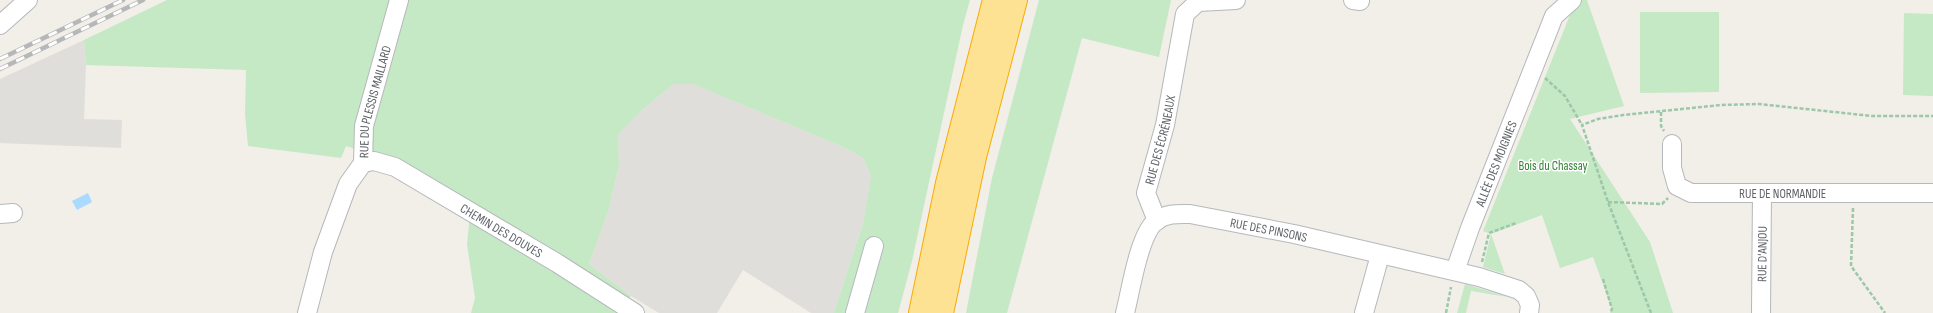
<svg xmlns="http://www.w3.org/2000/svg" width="1933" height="313" font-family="'Sofia Sans Condensed',sans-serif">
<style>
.industrial{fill:#e0deda}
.green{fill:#c5e8c5}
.water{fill:#aadaff}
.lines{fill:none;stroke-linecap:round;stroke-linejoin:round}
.minor-casing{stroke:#b5b8bc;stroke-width:20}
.highway-casing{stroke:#f9ab00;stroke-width:24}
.path{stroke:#9cc7a9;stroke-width:2.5;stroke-dasharray:4 2;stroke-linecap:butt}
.minor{stroke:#fff;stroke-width:18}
.highway{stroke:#fde293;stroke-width:22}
.rail-casing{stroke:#b6b7b8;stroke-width:4.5}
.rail{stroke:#fff;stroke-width:3;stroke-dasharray:9;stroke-linecap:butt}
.labels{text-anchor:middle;stroke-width:3;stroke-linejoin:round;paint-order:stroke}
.street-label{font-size:13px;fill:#5f6368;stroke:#fff}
.park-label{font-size:13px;fill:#348238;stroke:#fff}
</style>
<rect width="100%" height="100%" fill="#f1efe8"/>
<path class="industrial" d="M84 40 86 65 84 119 122 120 121 148 0 143V79Z
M674 84H693L843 147 863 158 871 176 863 223 834 313H811L743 270 717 313H659L631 296 589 264 608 212 619 165 618 135 643 109Z"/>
<path class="green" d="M167 0H970L963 25 912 261 898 313H834L863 223 871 176 863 158 843 147 693 84H674L643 109 618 135 619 165 608 212 589 264 631 296 617 313H471L475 298 467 244 471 205 392 160 346 146 341 158 248 146 245 114 246 70 86 65 84 40Z
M1039 0H1171L1159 57 1082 38 1007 313H966L992 178Z
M1576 0H1587L1624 106 1570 119 1650 242 1673 313H1610L1612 309 1593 257 1560 268 1542 215 1491 234 1505 274 1483 267 1491 234 1483 231Z
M1640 12H1719V92L1640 93Z
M1904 13 1933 14V96L1903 95Z
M1465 284 1508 297 1471 291 1466 313H1457Z"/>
<path class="water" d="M88 193 92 202 77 210 72 201Z"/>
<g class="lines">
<g class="minor-casing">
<g id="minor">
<path d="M1353 0 1360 1"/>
<path d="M0 25 28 0"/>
<path id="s1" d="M1672 144V168L1677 186 1691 193H1933"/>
<path id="s2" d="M363 163 374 161 395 167 557 263 635 313"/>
<path d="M0 214 13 213"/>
<path id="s3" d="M1157 221 1146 193 1165 125 1185 14 1198 2 1236 0"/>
<path id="s4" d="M1455 271 1470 228 1554 16 1572 0"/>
<path id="s5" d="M307 313 323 252 348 184 363 163 364 126 399 0"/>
<path d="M855 313 874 246"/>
<path id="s6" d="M1125 313C1131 290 1139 233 1157 220 1168 213 1178 214 1190 214L1294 234 1479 277 1519 290 1526 296 1530 305 1529 313"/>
<path d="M1364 313 1380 255"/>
<path id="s7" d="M1761 313 1762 194"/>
</g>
</g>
<g class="highway-casing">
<path id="highway" d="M920 313 947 183 994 0
M942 313 975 157 1016 0"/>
</g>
<path class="path" d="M1545 78 1565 96 1582 125
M1661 112V126L1664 131
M1608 202 1662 204 1668 198
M1853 208 1851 266 1885 313
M1482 262 1489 233 1516 223
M1603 279 1612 309 1610 313
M1446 313 1451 287
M1651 313 1608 202 1582 125 1598 119 1623 115 1721 105 1759 104 1872 116H1933"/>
<use href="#minor" class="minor"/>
<use href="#highway" class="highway"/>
<g class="rail-casing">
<path id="rail" d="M0 59 123 0
M0 69 143 0"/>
</g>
<use href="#rail" class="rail"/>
</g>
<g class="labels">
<g class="street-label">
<text dy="5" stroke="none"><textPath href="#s5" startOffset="224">RUE DU PLESSIS MAILLARD</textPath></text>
<text dy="5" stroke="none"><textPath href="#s3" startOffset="85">RUE DES ÉCRÉNEAUX</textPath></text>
<text dy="5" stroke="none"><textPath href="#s4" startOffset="115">ALLÉE DES MOIGNIES</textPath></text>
<text dy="5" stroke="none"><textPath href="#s1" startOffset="150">RUE DE NORMANDIE</textPath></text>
<text dy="5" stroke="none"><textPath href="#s2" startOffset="157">CHEMIN DES DOUVES</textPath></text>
<text dy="5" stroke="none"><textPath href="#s6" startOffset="214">RUE DES PINSONS</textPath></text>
<text dy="5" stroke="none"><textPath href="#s7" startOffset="59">RUE D'ANJOU</textPath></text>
</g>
<g class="park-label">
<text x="1553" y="170">Bois du Chassay</text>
</g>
</g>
</svg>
